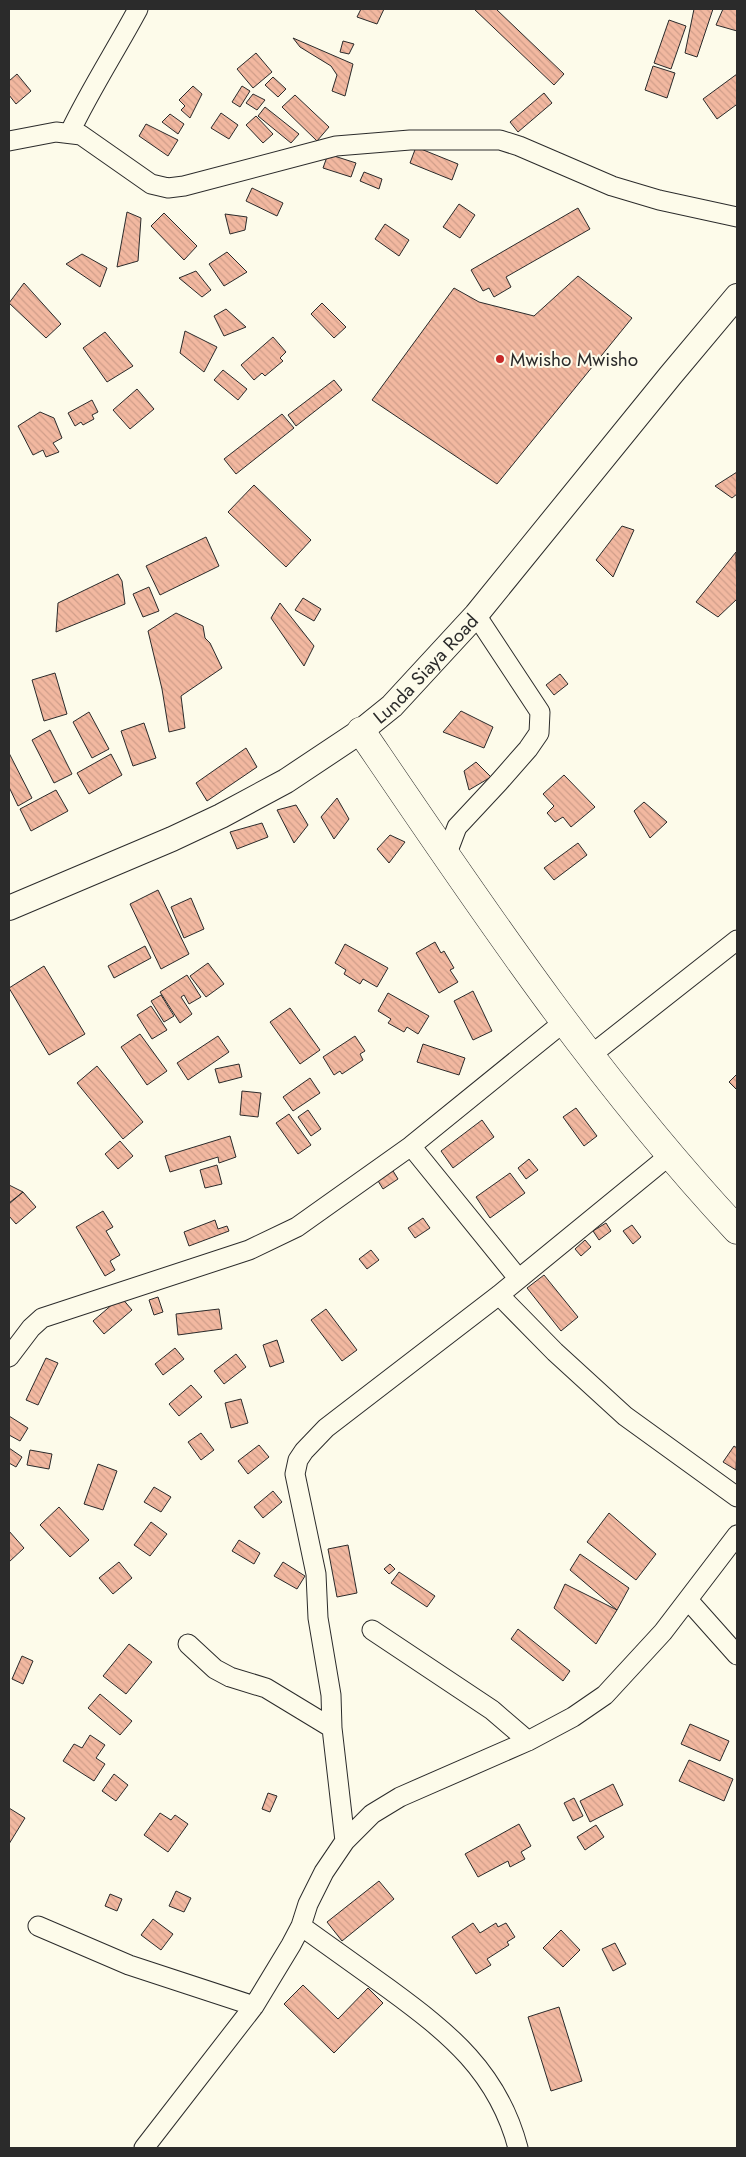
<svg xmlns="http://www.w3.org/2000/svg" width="746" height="2157" font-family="Jost,sans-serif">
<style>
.building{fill:url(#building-back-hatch);stroke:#2b2b2b}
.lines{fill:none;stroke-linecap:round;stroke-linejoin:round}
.minor-casing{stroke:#2b2b2b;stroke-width:21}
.major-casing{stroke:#2b2b2b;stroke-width:26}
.highway-casing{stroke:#2b2b2b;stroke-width:29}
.minor{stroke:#fdfbea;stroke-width:19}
.major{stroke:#fdfbea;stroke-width:24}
.highway{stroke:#fdfbea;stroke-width:28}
.poi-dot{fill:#c62828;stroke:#fdfbea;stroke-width:2}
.labels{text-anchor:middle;stroke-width:4;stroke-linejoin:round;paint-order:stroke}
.poi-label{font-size:19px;fill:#2b2b2b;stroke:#fdfbea;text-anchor:start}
.street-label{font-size:19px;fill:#2b2b2b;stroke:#fdfbea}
</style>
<defs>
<pattern id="building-back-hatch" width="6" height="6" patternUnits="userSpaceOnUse" patternTransform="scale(1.25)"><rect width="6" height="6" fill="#f2b8a0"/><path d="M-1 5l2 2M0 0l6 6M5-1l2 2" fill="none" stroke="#d09e8a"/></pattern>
</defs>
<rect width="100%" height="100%" fill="#fdfbea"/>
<path class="building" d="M361 9H384L377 24 357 17Z
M474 9H496L564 74 554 85Z
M694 9H713L697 57 685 53Z
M723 9H737V31L716 25Z
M669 20 686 26 671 69 654 63Z
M293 38 353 64 345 96 332 91 337 75 331 66 300 47Z
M343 41 354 44 349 54 340 52Z
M256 53 272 72 253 88 237 69Z
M653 66 675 73 667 98 645 90Z
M17 74 31 91 16 104 9 95V81Z
M737 74V107L736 105 717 119 703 99Z
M273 77 286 89 278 97 265 85Z
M193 86 202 94 190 118 181 110 185 106 179 100Z
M242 86 250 91 240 107 232 102Z
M544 93 552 103 518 132 510 122Z
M253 94 265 100 257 110 246 103Z
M295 95 329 127 317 141 282 107Z
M265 107 299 134 291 143 258 116Z
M221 113 238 125 229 139 211 128Z
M170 114 184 124 178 134 162 122Z
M256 116 273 134 263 143 246 125Z
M146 124 178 140 168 156 139 136Z
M416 147 458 164 452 180 410 163Z
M328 154 356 163 351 177 323 168Z
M364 172 382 179 379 189 360 181Z
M252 188 283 203 277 216 246 201Z
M459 204 475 215 460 238 443 227Z
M578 208 590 229 506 277 511 287 494 297 489 288 483 291 471 270Z
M127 212 141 218 138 261 117 267Z
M164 213 197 246 184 260 151 226Z
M225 214 247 217 245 230 230 234Z
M385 224 409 240 399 256 375 239Z
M227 252 247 272 224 286 209 264Z
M82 254 107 268 100 287 66 264Z
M196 271 211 290 202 297 179 278Z
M578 276 632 318 497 484 372 400 454 288 479 302 534 316Z
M24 283 61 324 46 338 9 303Z
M322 303 346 327 334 338 311 314Z
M226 309 246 327 224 336 214 316Z
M185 331 217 347 204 372 180 353Z
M105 332 133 366 107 382 83 348Z
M273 337 286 352 280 358 283 361 265 376 262 373 254 380 241 365Z
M223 370 247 389 238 400 214 380Z
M334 380 342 390 296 426 288 415Z
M137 389 154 409 130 429 113 410Z
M92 400 98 412 92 415 94 419 83 425 81 422 75 426 68 413Z
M40 412 54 418 62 438 53 443 59 452 46 457 43 450 33 455 18 426Z
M282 414 294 428 236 474 224 459Z
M737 472V494L732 498 715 486Z
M254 485 311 540 286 567 228 512Z
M622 526 634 530 613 577 596 560Z
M206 537 219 566 160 595 146 566Z
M736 552 737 599 718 617 696 602Z
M118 574 122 581 125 604 56 632 58 603Z
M149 587 159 611 143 617 133 594Z
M303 598 321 609 314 621 295 610Z
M280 603 314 646 304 666 271 618Z
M176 613 203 626 205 638 210 643 222 668 181 696 185 728 169 732 162 689 148 631Z
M55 673 67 714 44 721 32 680Z
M560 674 568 684 554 695 546 685Z
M461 711 493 727 484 748 443 732Z
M89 712 109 749 92 758 73 722Z
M144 723 156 758 133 766 121 731Z
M50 730 72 774 54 783 32 740Z
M246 748 257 767 207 801 196 783Z
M9 753 32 798 18 806 9 787Z
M111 754 122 775 89 794 77 773Z
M476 762 491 777 469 790 464 771Z
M564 775 595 807 571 827 563 817 555 822 547 813 554 806 543 794Z
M56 790 68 811 31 831 20 809Z
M337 798 349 819 334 839 321 817Z
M644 802 667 822 650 838 634 811Z
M296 805 308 825 294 843 277 810Z
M262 823 268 837 237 849 230 832Z
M390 835 405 842 389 863 377 849Z
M578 843 587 855 554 880 544 868Z
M158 890 189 954 161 969 130 904Z
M191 898 204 929 184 938 171 907Z
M435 942 441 953 444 951 454 968 450 970 458 982 439 993 416 953Z
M345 944 388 968 377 987 363 979 360 984 344 974 346 970 335 963Z
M145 946 151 958 114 978 108 966Z
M208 963 224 984 206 997 190 976Z
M44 966 85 1034 49 1055 9 988Z
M187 975 201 997 189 1004 184 995 181 997 192 1014 180 1023 160 992Z
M473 991 492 1031 473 1040 454 1001Z
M388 993 429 1016 418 1034 407 1027 404 1032 388 1023 391 1019 378 1011Z
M161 995 174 1016 164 1022 151 1001Z
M151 1006 167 1030 152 1039 137 1015Z
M290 1008 320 1050 300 1064 270 1022Z
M140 1034 167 1071 147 1085 121 1047Z
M218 1036 229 1052 188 1080 177 1063Z
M355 1036 365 1051 360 1054 363 1060 342 1074 340 1071 334 1075 323 1057Z
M423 1044 465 1058 459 1075 417 1062Z
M239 1064 242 1077 219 1083 215 1069Z
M97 1066 143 1122 123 1139 77 1083Z
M737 1074V1090L729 1082Z
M310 1078 320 1093 293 1111 283 1097Z
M242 1091 261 1093 258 1117 240 1115Z
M576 1108 597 1136 584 1146 563 1117Z
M308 1110 321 1129 311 1136 298 1117Z
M289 1114 311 1145 298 1154 276 1123Z
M482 1120 494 1137 453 1168 441 1151Z
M230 1136 236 1157 219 1163 218 1157 170 1172 165 1156Z
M120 1141 133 1156 118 1169 105 1154Z
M529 1159 538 1170 526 1179 518 1168Z
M217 1165 222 1184 205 1188 200 1170Z
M390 1166 398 1179 383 1189 375 1176Z
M510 1173 525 1193 490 1218 476 1197Z
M9 1185 23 1192 9 1203Z
M23 1192 36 1207 16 1224 9 1216V1204Z
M103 1211 113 1227 106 1231 120 1255 110 1261 115 1270 105 1276 76 1227Z
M423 1218 430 1228 415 1238 408 1228Z
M215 1220 218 1229 227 1226 229 1231 189 1246 184 1232Z
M606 1223 611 1231 599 1240 593 1231Z
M632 1225 641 1237 633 1244 623 1231Z
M585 1240 591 1247 581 1256 575 1249Z
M371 1250 379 1260 367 1269 359 1259Z
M544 1275 578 1317 561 1331 527 1288Z
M121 1297 132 1310 104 1334 93 1321Z
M158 1297 163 1312 154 1315 149 1300Z
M219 1309 222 1329 178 1335 176 1314Z
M326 1309 357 1350 342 1361 311 1320Z
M277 1340 284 1362 270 1367 263 1345Z
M175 1348 184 1359 163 1375 155 1364Z
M236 1354 246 1367 224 1384 214 1371Z
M46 1358 58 1363 38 1405 26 1400Z
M191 1385 202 1397 179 1416 169 1404Z
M241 1399 248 1423 231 1428 225 1403Z
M9 1416 28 1428 20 1441 9 1435Z
M201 1433 214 1450 201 1460 188 1442Z
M259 1445 269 1457 248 1474 238 1461Z
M734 1446 737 1448 736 1470 723 1462Z
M9 1448 22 1457 16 1467 9 1463Z
M30 1450 52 1454 49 1469 27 1465Z
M98 1464 117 1471 103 1510 84 1504Z
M154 1487 171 1497 161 1512 144 1502Z
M273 1491 282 1502 263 1518 254 1507Z
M59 1507 89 1540 70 1557 40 1525Z
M609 1513 656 1554 636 1580 587 1542Z
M151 1522 167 1534 150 1556 134 1545Z
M9 1531 24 1548 9 1562Z
M239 1540 260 1553 254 1564 232 1551Z
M348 1545 357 1593 337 1597 328 1549Z
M580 1554 629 1588 617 1610 570 1570Z
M119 1562 132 1578 113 1594 99 1578Z
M283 1562 305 1576 297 1589 274 1576Z
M390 1564 395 1569 389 1574 384 1569Z
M399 1572 435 1596 427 1607 391 1583Z
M565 1584 617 1610 596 1644 554 1608Z
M518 1629 570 1671 563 1681 511 1639Z
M129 1644 152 1662 126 1694 103 1676Z
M22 1656 33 1661 23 1684 12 1679Z
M100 1694 132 1721 120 1735 88 1708Z
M690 1724 729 1741 720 1761 681 1744Z
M90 1735 105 1745 96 1758 105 1764 94 1781 63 1761 74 1744 82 1748Z
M689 1760 733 1779 724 1801 679 1781Z
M114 1774 128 1785 116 1801 102 1791Z
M613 1784 623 1805 590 1822 580 1801Z
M268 1793 277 1796 270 1812 262 1809Z
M574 1798 583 1816 573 1821 564 1803Z
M9 1808 25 1818 9 1844Z
M160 1813 171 1820 175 1815 188 1824 168 1852 144 1835Z
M519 1824 531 1846 521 1852 525 1859 510 1867 508 1861 478 1877 465 1854Z
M596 1825 604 1837 585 1850 577 1837Z
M379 1881 394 1899 342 1941 327 1922Z
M176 1891 191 1898 184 1912 169 1906Z
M110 1894 122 1899 117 1911 105 1906Z
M153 1919 173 1934 161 1950 141 1935Z
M473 1923 480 1933 496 1923 498 1927 506 1923 515 1937 507 1942 509 1945 487 1959 491 1965 476 1974 452 1937Z
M561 1930 580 1950 563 1967 543 1948Z
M615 1943 626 1964 613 1971 602 1949Z
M303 1985 338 2019 368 1988 383 2003 334 2053 284 2004Z
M559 2007 582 2081 551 2091 528 2017Z"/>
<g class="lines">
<g class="minor-casing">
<path id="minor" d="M70 132C90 90 116 50 138 9
M9 141 56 132 81 135 151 184 168 188 184 186 336 146 410 140H500L519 146 612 186 659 200 737 217
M446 856 457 827 499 782 528 749 539 733 540 712 476 615
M591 1055 737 940
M411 1146 518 1278
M499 1295 555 1352 625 1416 737 1497
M9 1357 31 1328 42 1318 249 1250 297 1227 411 1146 565 1021
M688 1600 737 1655
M372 1630 492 1710 528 1741
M188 1644 215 1669 230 1677 266 1688 332 1728
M345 1841 332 1728 331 1695 318 1618 316 1574 295 1474 298 1460 304 1451 326 1428 499 1295 670 1155
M38 1926 129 1965 254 2006
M301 1926C330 1947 360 1968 389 1989 449 2033 498 2072 518 2148
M144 2148 254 2006 291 1945 301 1926 308 1904 324 1872 345 1841 372 1814 400 1797 528 1741 573 1717 605 1695 663 1632 737 1535"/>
</g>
<g class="major-casing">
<g id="major">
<path id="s1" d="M9 908 172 839 221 816 286 781 361 731 392 706 476 615 670 376 737 296"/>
</g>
</g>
<g class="highway-casing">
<path id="highway" d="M361 731C478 903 595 1078 737 1230"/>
</g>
<use href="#minor" class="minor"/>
<use href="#major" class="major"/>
<use href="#highway" class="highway"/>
</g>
<circle class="poi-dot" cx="500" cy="359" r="5"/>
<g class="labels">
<g class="poi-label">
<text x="510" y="366">Mwisho Mwisho</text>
</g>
<g class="street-label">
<text dy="7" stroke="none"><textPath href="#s1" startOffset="485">Lunda Siaya Road</textPath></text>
</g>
</g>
<rect width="746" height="2157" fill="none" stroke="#2b2b2b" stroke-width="20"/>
</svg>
